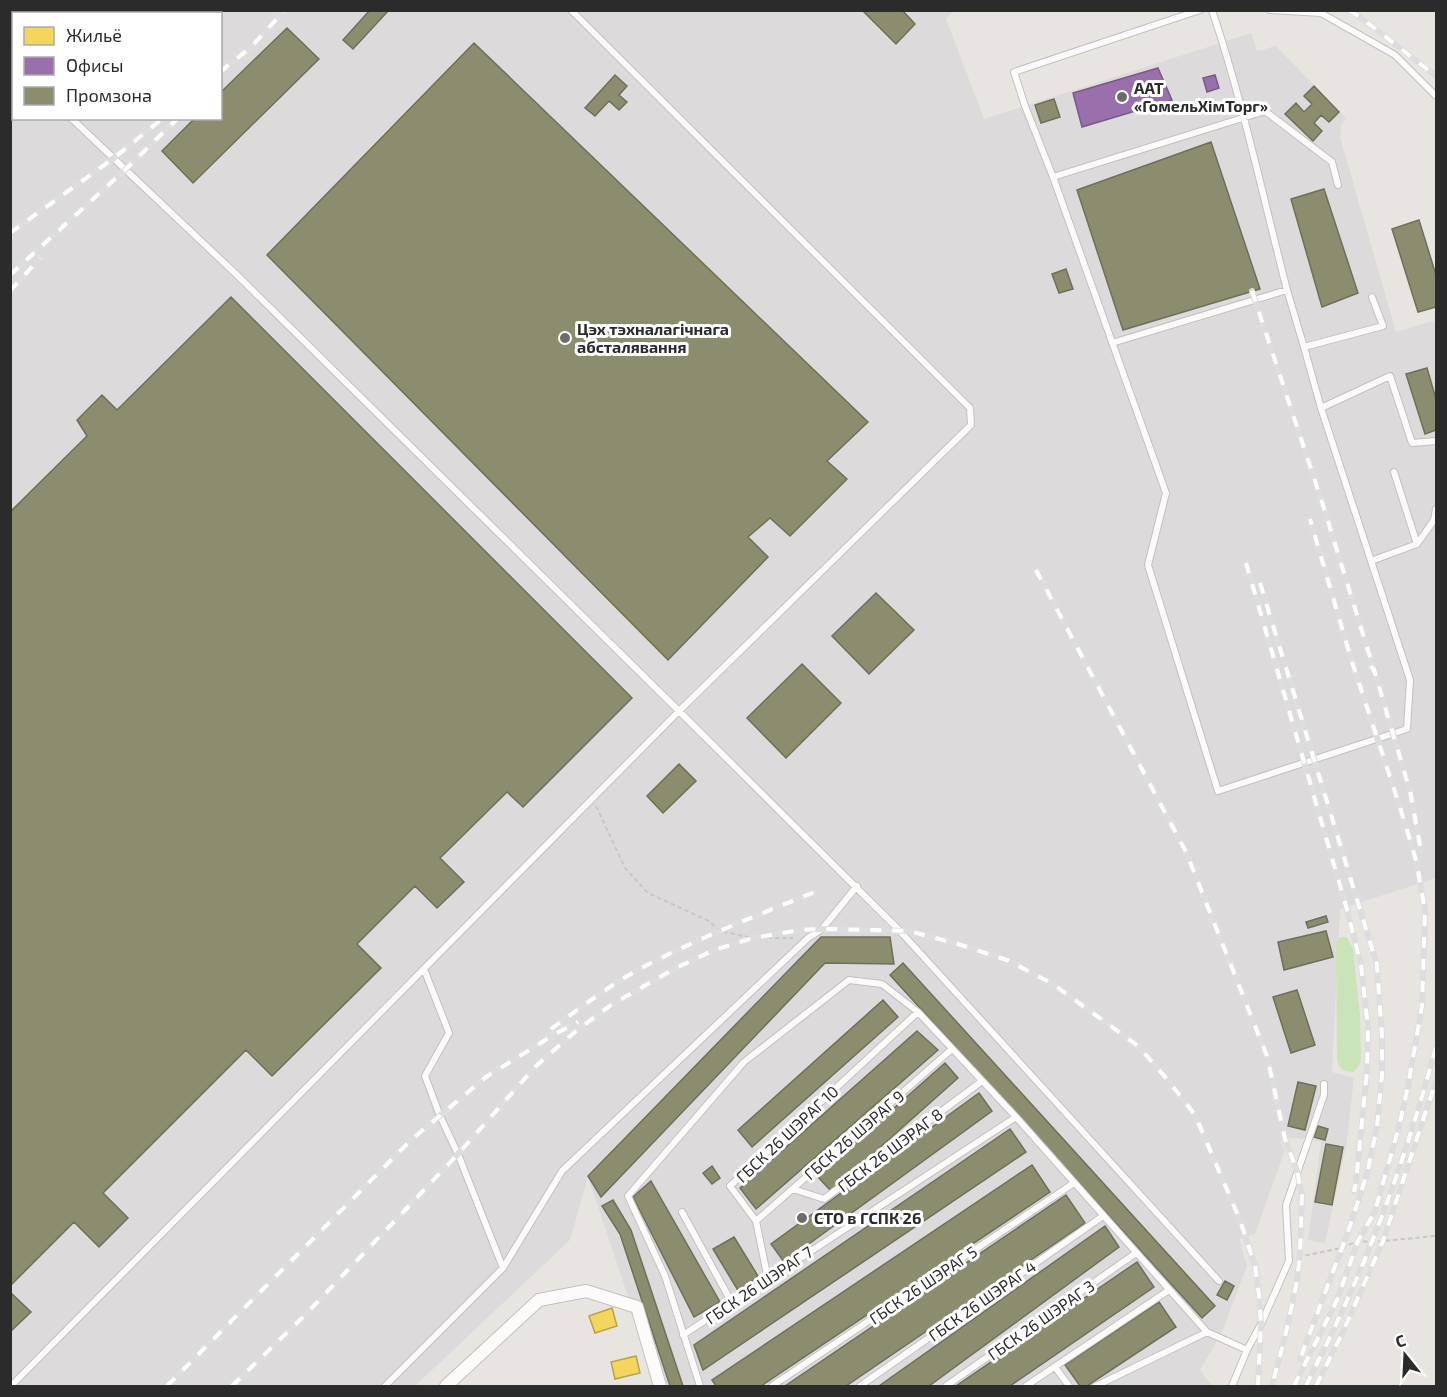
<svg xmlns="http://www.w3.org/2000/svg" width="1447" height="1397" font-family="'Exo 2',sans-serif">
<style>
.industrial{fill:#dddadc;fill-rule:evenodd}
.green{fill:#cae4b9}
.homes{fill:#f6d55c;stroke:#b9a24d;stroke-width:1.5}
.offices{fill:#9970ab;stroke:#785b85;stroke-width:1.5}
.industry{fill:#8c8c6e;stroke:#6f6f5a;stroke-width:1.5}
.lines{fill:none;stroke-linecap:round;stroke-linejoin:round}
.lane-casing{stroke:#c2c1c1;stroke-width:8}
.street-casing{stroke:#c2c1c1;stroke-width:14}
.path{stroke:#c8c7c7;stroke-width:2;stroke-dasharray:4.5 3;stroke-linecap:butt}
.lane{stroke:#fcfbfa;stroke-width:6}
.street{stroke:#fcfbfa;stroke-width:12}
.rail-casing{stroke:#deddde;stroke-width:6}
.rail{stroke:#fff;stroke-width:4;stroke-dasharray:11;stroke-linecap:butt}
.poi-dot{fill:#6d6c6a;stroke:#fff;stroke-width:2}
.labels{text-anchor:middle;stroke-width:6;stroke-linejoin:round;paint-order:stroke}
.poi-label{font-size:16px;font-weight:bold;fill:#2b2b2b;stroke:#fff;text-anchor:start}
.street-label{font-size:16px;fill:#2b2b2b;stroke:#fff}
</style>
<rect width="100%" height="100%" fill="#e8e5e0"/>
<path class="industrial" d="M10 11H953L946 19 984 119 1251 33 1257 51 1276 46 1346 118 1341 126 1340 137 1396 332 1436 320V878L1340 909 1332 1072 1354 1078 1346 1147 1325 1243 1308 1240 1321 1142 1308 1139 1289 1138 1280 1141 1285 1150 1255 1234 1239 1239 1247 1266 1222 1332 1200 1370 1212 1386H658L588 1177 570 1240 415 1386H11ZM14 14H220V118H14Z"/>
<path class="green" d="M1341 937H1346L1349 941 1353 949 1360 1015 1361 1059 1359 1066 1353 1072C1344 1072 1339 1069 1337 1060L1336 950C1336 945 1336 941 1341 937Z"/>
<path class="homes" d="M612 1308 617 1326 595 1333 589 1316Z
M636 1356 640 1373 615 1379 611 1362Z"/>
<path class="offices" d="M1158 68 1172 100 1082 127 1073 93Z
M1215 75 1219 88 1207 92 1203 78Z"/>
<path class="industry" d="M44 10H205L202 14H41Z
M370 10H389L353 49 343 40Z
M862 10H902L915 24 896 44Z
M287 28 319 59 193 183 162 151 195 118H220V93Z
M474 43 868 422 827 461 847 479 790 536 770 518 748 537 768 557 668 660 267 255Z
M615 75 627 86 619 95 627 102 619 110 609 101 595 116 585 108Z
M1314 86 1339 112 1329 122 1321 115 1314 123 1322 131 1313 141 1285 114 1296 103 1304 112 1312 104 1304 96Z
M1054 99 1060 117 1041 123 1035 105Z
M1211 142 1260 289 1123 330 1077 190Z
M1324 189 1358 293 1322 307 1291 199Z
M1419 220 1436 275V307L1418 312 1392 229Z
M1066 269 1073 289 1059 293 1052 274Z
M231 297 632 698 523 807 507 792 440 858 464 882 437 908 415 886 357 944 381 968 272 1076 246 1050 103 1193 128 1218 99 1247 74 1222 10 1286V512L87 436 77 420 102 395 117 410Z
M1427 368 1436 399V430L1425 434 1406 374Z
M876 593 914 630 869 674 832 636Z
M802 664 841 703 786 758 747 718Z
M679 764 696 781 663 813 647 796Z
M1326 916 1328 922 1308 928 1306 922Z
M1326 931 1333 957 1284 970 1278 942Z
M821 937H890L894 964 825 963 601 1197 588 1176Z
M903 963 1215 1306 1202 1318 890 975Z
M1297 990 1315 1045 1291 1053 1273 997Z
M883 1000 898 1017 752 1147 738 1130Z
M917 1031 938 1050 756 1209 740 1188Z
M945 1063 958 1078 831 1191 817 1176Z
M1298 1082 1316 1086 1305 1130 1288 1126Z
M979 1093 992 1111 784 1262 771 1244Z
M1318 1126 1328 1129 1325 1140 1314 1137Z
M1010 1129 1026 1152 703 1370 694 1345Z
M1326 1144 1343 1147 1332 1205 1315 1202Z
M1032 1165 1050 1192 761 1386H716L712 1380Z
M712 1166 720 1178 712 1184 703 1173Z
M651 1181 720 1302 694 1317 633 1197Z
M1066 1195 1085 1223 846 1386H785Z
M613 1200 631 1230 683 1386H670L620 1234 602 1206Z
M1105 1226 1119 1247 929 1386H879Z
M734 1237 758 1276 739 1292 713 1249Z
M1137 1262 1154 1287 1010 1386H956Z
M1225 1281 1234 1286 1227 1300 1217 1295Z
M10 1292 31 1312 10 1332Z
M1159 1302 1176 1327 1087 1386H1080L1065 1365Z"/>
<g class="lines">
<g class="lane-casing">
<path id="lane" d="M571 10 970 408 971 425 679 711 899 930 1219 1281
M1200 10 1014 72 1025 106 1053 177 1166 493 1148 565 1218 791 1407 729 1410 680 1321 408 1390 376 1412 443 1436 441
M1212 10C1243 102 1263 197 1287 290
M1270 10 1321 13 1395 55 1436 96
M10 62 14 65
M10 73 14 70
M1053 177 1265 111 1332 162 1338 185
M1112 343 1287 290 1304 347
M1321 408 1304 347 1383 326 1372 297
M1394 472 1417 544
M1371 561 1417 544 1434 520 1436 509
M424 969 449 1033 425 1076 440 1116 458 1154 503 1268
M793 1189 824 1199 982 1081
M682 1212 732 1303
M756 1221 952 1049
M768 1279 756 1221 730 1186 918 1012
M683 1335 1016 1117
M1055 1367 1069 1386
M11 1386 679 711 238 276 71 118
M385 1386 503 1268 562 1171 808 938 822 929 857 886
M700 1386 665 1276 628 1196 744 1062 849 980 882 984 918 1012 1016 1117 1207 1332 1247 1350
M772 1386 1074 1183
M860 1386 1103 1216
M946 1386 1136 1253
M1026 1386 1169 1290
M1096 1386 1207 1332
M1232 1386 1247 1350 1261 1324 1289 1261 1286 1205 1324 1095V1084"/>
</g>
<g class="street-casing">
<path id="street" d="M446 1386 539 1300 586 1291 637 1307 660 1386"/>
</g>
<path class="path" d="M596 806 625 868 648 893 709 921 720 931 753 938H793
M1298 1257 1342 1248 1358 1241 1372 1242 1436 1236"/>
<use href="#lane" class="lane"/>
<use href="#street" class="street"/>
<g class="rail-casing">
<path id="rail" d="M1349 10 1360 17 1436 76
M167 14 170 10
M220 72 250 48 285 10
M10 233 114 158 163 118
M10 275 126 169 178 118
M10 291 40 258
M1252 291 1322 502 1375 673
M1246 563 1346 906 1361 965 1368 1027 1367 1071 1356 1182 1354 1192
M1036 570 1186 852 1267 1056 1285 1139 1297 1171 1302 1195 1300 1256 1296 1286 1285 1337 1272 1386
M1260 583 1377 965 1382 1036V1074L1377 1127 1367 1174 1348 1232 1300 1359
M1371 666 1375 673 1410 791 1421 851
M551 1029C583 1006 615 981 651 963 704 936 760 914 815 892
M167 1386 411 1140 486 1077 555 1034 578 1022
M232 1386 302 1318 407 1208 458 1154 535 1067 576 1031 611 1005 674 969 714 950 753 938 800 930 822 929 909 931 958 944 1007 960 1053 984 1138 1046 1167 1079 1195 1115 1240 1220 1255 1266 1259 1295 1261 1324 1258 1386
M1294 1386 1337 1300 1358 1241 1375 1211 1399 1127 1408 1086 1422 1006 1425 911 1416 860 1399 804 1352 662 1310 519
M1306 1386C1316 1364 1328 1343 1338 1320 1379 1233 1411 1140 1436 1047
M1316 1386 1342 1334 1383 1241 1436 1081"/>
</g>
<use href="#rail" class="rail"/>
</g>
<g class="poi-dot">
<circle cx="1122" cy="97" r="6"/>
<circle cx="565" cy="338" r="6"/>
<circle cx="802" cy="1218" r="6"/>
</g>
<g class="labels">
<g class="poi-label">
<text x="1134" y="94">ААТ<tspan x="1134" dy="18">«ГомельХімТорг»</tspan></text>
<text x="577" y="335">Цэх тэхналагічнага<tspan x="577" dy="18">абсталявання</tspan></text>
<text x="814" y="1224">СТО в ГСПК 26</text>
</g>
<g class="street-label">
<text transform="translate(787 1134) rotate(-43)" y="6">ГБСК 26 ШЭРАГ 10</text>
<text transform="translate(854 1135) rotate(-41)" y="6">ГБСК 26 ШЭРАГ 9</text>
<text transform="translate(890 1150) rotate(-37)" y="6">ГБСК 26 ШЭРАГ 8</text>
<text transform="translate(759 1285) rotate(-34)" y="6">ГБСК 26 ШЭРАГ 7</text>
<text transform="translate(923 1285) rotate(-34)" y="6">ГБСК 26 ШЭРАГ 5</text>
<text transform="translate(982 1301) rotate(-35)" y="6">ГБСК 26 ШЭРАГ 4</text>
<text transform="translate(1041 1320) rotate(-35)" y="6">ГБСК 26 ШЭРАГ 3</text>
</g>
</g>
<rect width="1447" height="1397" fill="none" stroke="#2b2b2b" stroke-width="24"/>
<rect x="12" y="12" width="210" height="108" fill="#ffffff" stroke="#aaaaaa" stroke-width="1.5"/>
<rect x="24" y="27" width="30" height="18" fill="#f6d55c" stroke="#aaaaaa" stroke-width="1.5"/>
<text x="66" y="42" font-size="18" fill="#2b2b2b">Жильё</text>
<rect x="24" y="57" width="30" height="18" fill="#9970ab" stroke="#aaaaaa" stroke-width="1.5"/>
<text x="66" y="72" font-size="18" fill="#2b2b2b">Офисы</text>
<rect x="24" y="87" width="30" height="18" fill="#8c8c6e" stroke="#aaaaaa" stroke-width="1.5"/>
<text x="66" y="102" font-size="18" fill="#2b2b2b">Промзона</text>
<g transform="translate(1405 1355) rotate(342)" stroke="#ffffff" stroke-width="4.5" paint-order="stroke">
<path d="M0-4.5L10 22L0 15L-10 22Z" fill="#2b2b2b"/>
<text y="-9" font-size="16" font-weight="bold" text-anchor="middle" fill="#2b2b2b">С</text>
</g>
</svg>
